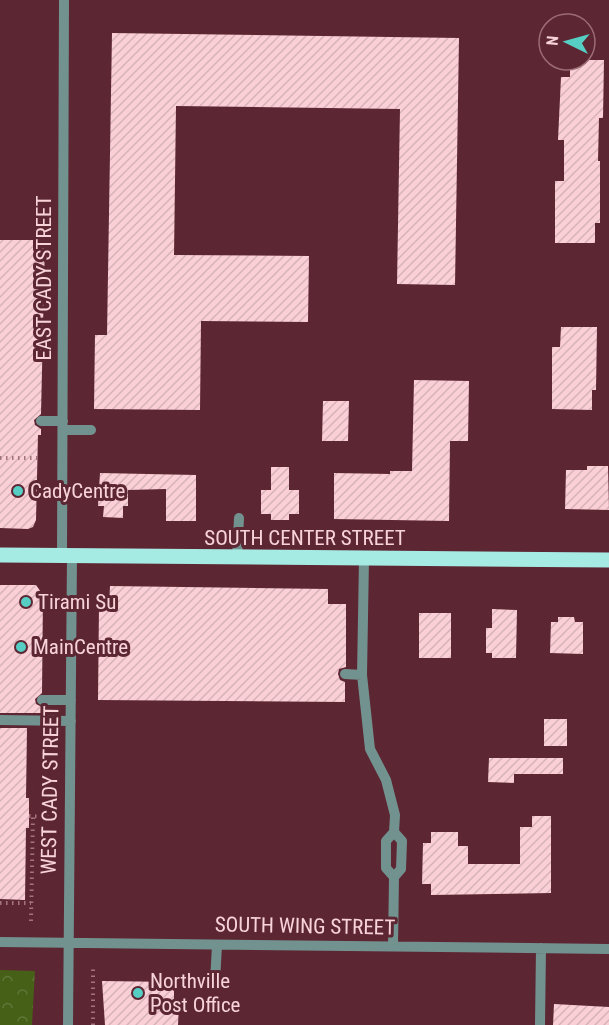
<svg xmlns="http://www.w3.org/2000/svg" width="609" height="1025" font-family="'Roboto Condensed',sans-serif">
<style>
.park{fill:url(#park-crowns)}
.building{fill:url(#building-hatch)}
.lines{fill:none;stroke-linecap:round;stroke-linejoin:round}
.path{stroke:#a3747e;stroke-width:4;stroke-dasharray:1.5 4.5;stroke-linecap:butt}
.minor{stroke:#72928f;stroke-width:10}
.major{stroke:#a5eae3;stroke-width:15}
.poi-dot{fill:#56cec4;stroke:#5d2633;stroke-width:2}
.labels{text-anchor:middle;stroke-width:6;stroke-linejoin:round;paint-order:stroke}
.street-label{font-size:21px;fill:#f8d4d9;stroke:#5d2633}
.poi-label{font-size:21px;fill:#f8d4d9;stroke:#5d2633;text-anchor:start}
</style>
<defs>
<pattern id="park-crowns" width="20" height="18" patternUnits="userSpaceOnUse" patternTransform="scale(1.5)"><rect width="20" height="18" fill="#466017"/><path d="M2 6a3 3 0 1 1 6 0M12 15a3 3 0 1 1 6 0" fill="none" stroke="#617638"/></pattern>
<pattern id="building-hatch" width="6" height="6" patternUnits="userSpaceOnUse" patternTransform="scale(1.5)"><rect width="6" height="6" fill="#facfd6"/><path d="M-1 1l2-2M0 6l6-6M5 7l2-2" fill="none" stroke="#d7b2b8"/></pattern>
</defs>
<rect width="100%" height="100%" fill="#5d2633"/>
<path class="park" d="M0 970 35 971 32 1025H0Z"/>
<path class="building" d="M112 33 459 38 455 285 397 284 400 109 176 106 174 255 309 256 308 322 201 321 200 410 94 409 95 335H107Z
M570 60H604L603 118H599L598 161H600V223H595V243H555V181H564V140H558L561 77H570Z
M0 240H45L41 414 34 420 35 425 41 429V435H38L36 520 33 527 28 529 0 528Z
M561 327H597L596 390H592V410L552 409V347H560Z
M414 380 469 381 468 441H450L449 521 334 519V473L390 474V471H412Z
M323 401H349L348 441H322Z
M587 466H608L609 510 565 509 566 470H587Z
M271 467H289V490H299V514H289V520H271V514H261V490H271Z
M100 473 196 475V521H166V489L128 490V506H123V518L103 517 104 506H98Z
M0 585H36L43 595 42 693 35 699 36 704 42 707V713H0Z
M110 586 328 589V604H346V667L339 669 338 674 340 680 345 682V702L98 700 99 606H109Z
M492 609 517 610 516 658H492V653H486V628H492Z
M419 613H451V658H419Z
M558 617H574L575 622H583V654L550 653 551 622H558Z
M544 719H567V746H544Z
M0 728H27L26 798H29V828H26L25 900 0 899Z
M489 758H563V774H514V783L488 782Z
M532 816H551V893L431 895V884H422L423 843H431V832H458V846H468V864H520V827H532Z
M102 981 174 982V1004H179L178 1025H105Z
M554 1004 609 1007V1025H553Z"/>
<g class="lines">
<path class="path" d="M0 458H40
M29 816 49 817
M0 903H31
M31 921 33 816
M93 1025V967"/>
<path class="minor" d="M41 421H63
M63 430H91
M62 556 64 0
M237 559 239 518
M364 559 362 675 370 749 386 780 395 815 394 832 386 841V868L394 877
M345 674 362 675
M42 700H71
M0 720 71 721
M0 942 609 949
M393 946 394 877 401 869 402 841 394 832
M215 982 217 945
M68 1025 72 556
M540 1025 541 948"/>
<path class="major" d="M0 555 609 560"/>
</g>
<g class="poi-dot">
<circle cx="18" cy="491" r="6"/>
<circle cx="26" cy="602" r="6"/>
<circle cx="21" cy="647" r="6"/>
<circle cx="138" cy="993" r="6"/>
</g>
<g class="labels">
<g class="street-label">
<text transform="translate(44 278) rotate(-90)" y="7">EAST CADY STREET</text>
<text x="305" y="545">SOUTH CENTER STREET</text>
<text transform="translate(50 790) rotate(-89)" y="7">WEST CADY STREET</text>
<text transform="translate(305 926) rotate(1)" y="7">SOUTH WING STREET</text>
</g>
<g class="poi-label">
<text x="30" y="498">CadyCentre</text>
<text x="38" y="609">Tirami Su</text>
<text x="33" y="654">MainCentre</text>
<text x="150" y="988">Northville<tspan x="150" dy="24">Post Office</tspan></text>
</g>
</g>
<g transform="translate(567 42) rotate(275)"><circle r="28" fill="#5d2633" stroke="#9b6c75" stroke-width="1.5"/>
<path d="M0-4.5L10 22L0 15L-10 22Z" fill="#56cec4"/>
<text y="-9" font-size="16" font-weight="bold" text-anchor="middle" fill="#f8d4d9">N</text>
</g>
</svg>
